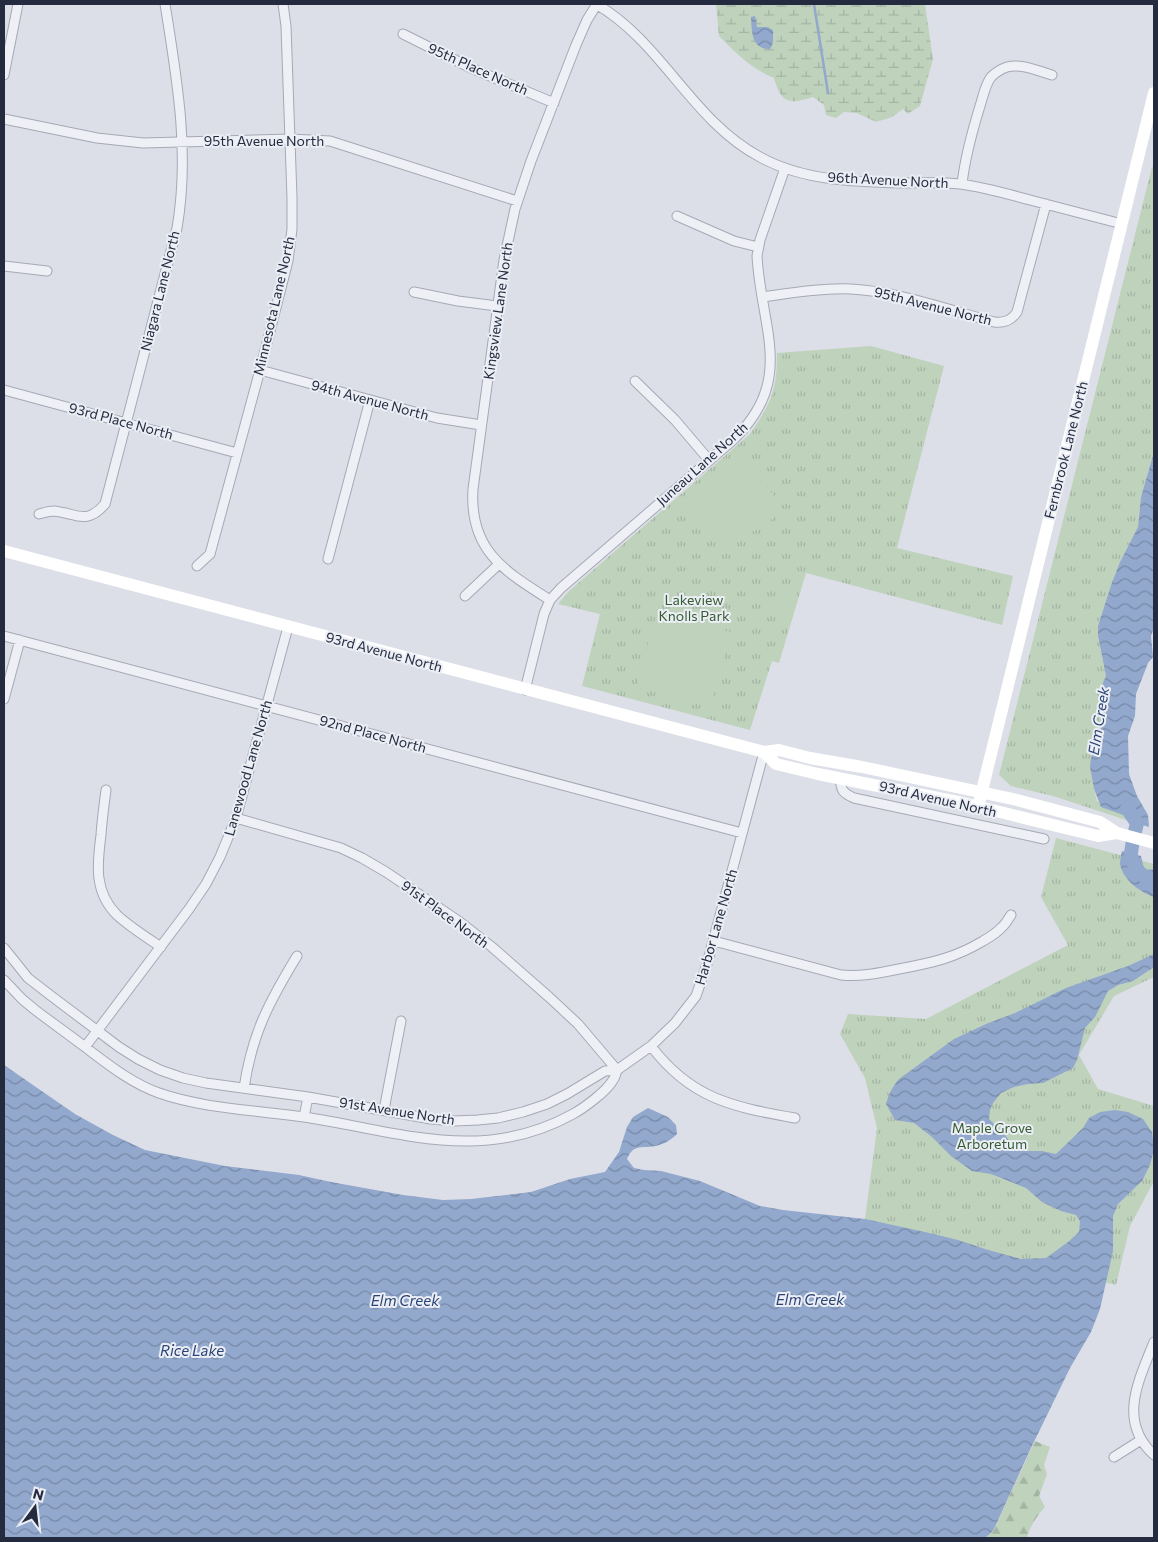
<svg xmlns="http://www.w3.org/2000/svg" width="1158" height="1542" font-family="Commissioner,sans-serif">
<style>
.forest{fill:url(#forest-firs)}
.wetland{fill:url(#wetland-marsh)}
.park{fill:url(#park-tufts)}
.pitch{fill:#bfd2bc}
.water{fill:url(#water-waves)}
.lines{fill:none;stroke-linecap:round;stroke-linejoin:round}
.stream{stroke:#92a8cc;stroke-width:2.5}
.river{stroke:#92a8cc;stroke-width:14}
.street-casing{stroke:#a5a9b5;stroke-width:11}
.street{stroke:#eff0f6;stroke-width:9}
.secondary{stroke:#fff;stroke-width:12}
.labels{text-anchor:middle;stroke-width:4;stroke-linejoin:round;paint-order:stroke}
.street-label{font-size:14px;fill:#242b3f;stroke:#ebeef5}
.park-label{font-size:14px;fill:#345c30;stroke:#ebeef5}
.water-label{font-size:15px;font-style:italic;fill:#2b4476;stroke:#ebeef5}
</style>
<defs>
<pattern id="forest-firs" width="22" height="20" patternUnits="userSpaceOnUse" patternTransform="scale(1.25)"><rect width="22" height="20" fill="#bfd2bc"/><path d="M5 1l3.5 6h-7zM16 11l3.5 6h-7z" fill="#a4b4a3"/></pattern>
<pattern id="wetland-marsh" width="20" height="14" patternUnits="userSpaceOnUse" patternTransform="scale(1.25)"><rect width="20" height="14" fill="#bfd2bc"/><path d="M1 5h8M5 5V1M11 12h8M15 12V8" fill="none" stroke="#a4b4a3"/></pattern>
<pattern id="park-tufts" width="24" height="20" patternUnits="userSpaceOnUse" patternTransform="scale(1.25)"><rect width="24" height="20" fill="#bfd2bc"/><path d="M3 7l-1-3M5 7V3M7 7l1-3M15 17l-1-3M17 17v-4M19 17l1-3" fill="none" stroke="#a4b4a3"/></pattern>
<pattern id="water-waves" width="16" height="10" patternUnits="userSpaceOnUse" patternTransform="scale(1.25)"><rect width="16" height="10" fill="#92a8cc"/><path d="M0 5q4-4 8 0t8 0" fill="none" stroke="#7789a7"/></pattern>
</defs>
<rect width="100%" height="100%" fill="#dcdfe7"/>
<path class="forest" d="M1035 1441 1050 1447 1044 1465 1047 1474 1039 1496 1045 1507C1036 1517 1030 1526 1027 1538H985L993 1531Z"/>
<path class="wetland" d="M716 4H925L933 59 920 106 908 114 903 109 892 117 876 122 857 113 844 112 836 118 826 115 824 105 813 97C789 105 781 103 774 78 750 68 737 54 719 36Z"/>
<path class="park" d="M1152 167 1154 168V452L1141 497 1138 527 1120 562 1111 585 1098 626V636L1106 676 1104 693 1109 698 1106 714 1091 758V767L1094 789 1097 801 1126 816V820L1053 796 1011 786 999 775Z
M871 346 944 366 897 548 1013 576 1002 625 806 573 779 663 772 661 750 730 582 686 600 614 558 604 568 592 750 434C771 403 777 391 777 353Z
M1056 838 1154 864V977L1114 996 1079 1055 1098 1089 1154 1106V1181L1130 1226 1116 1285 962 1248 865 1219 877 1128 865 1078 840 1034 848 1014 926 1019 1068 945 1041 897Z"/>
<path class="pitch" d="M732 458 740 459 781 503C778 508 776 515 771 520 753 538 720 540 701 523 693 517 687 507 683 498Z
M765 596 792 602 788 617 761 611Z
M657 612 731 632 711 705 636 687Z"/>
<path class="water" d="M755 16 757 27H767L773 30V43L770 49C751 49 752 32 751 17Z
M1154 452V628L1151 636 1153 657 1148 663 1136 694 1135 716 1128 736 1129 774 1137 796 1148 815 1149 827 1126 820V816L1101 807 1094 789 1090 767 1091 758 1106 714 1109 698 1101 687 1106 676 1098 636V626L1111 585 1120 562 1138 527 1141 497Z
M1122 851 1141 856 1144 869 1154 870V897C1140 892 1123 880 1120 864 1120 860 1121 855 1122 851Z
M1154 954V967L1133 981 1118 985 1108 991 1095 1017 1085 1028 1077 1060 1073 1068 1043 1083 1028 1084 1014 1087 1001 1093 993 1103 990 1110 989 1119 1005 1135 1017 1151H1042L1056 1154 1083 1128 1089 1118 1100 1112 1115 1110 1128 1112 1143 1119 1152 1132 1154 1149 1150 1165 1142 1181 1118 1204 1113 1216V1251L1100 1309 1091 1332 1070 1368 1031 1448 993 1531 985 1538H4V1065L75 1114 113 1135 145 1150 225 1166 299 1175 331 1182 403 1195 443 1200 471 1199 531 1192 570 1179 605 1172 619 1152 627 1127 633 1117 648 1108 668 1117 676 1125 677 1134C670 1141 664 1144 655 1146 641 1149 634 1143 627 1159L634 1168 644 1170 661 1171 700 1181 760 1206 783 1210 865 1219 925 1232 958 1240 985 1249 1021 1259 1046 1258 1068 1242 1079 1232 1080 1221 1076 1215 1061 1211 1042 1202 1026 1188 991 1174 972 1171 951 1156 932 1137 914 1123 895 1120 886 1104C889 1094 892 1087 899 1079L954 1039 986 1024 1015 1013 1066 988 1128 966Z"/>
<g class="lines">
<path class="stream" d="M814 4 828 93"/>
<path class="river" d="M1127 808 1137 823C1135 832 1131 847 1131 855 1133 868 1143 878 1154 882"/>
<g class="street-casing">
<path id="street" d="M596 4C662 42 692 121 760 157 803 181 856 182 904 183 923 183 942 182 960 184 984 187 1007 194 1030 200 1061 208 1091 216 1122 224
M403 34 471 68 554 103
M4 75 18 4
M4 119 97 138 143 143 290 139 330 141 517 201
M962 184C965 157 972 132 980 106 983 97 985 85 991 77 995 73 1001 69 1007 67 1021 63 1038 71 1052 75
M677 216 734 241 758 247
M4 266 47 271
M414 292 458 301 497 306
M762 297C791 293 821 288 851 289 896 291 949 310 994 322 1004 323 1011 321 1017 312L1046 204
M260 370 437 418 481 425
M635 381 675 420 709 460
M4 390 237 453
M39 514C43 513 49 511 54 511 76 513 86 526 105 504L177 228C190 153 177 79 165 4
M328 559 370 400
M197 566 210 554 260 370 288 261 292 229V198L286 26 283 4
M465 596 499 564
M550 600C504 571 469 550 473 489L504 260 515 209 531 161 576 45 587 20 597 4
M4 636 742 833
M525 690 544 614 550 600 561 588 733 440C796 380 761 329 757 256L760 240 785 168
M4 699 20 640
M840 778C841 791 843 793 854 798L1044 839
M106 790C104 805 102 820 101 835 97 865 94 892 117 915 130 927 146 937 161 947
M236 818 341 848 362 858 386 872 460 922 492 947 549 997 578 1024 617 1070
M714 941 841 975C860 977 880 973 899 969 931 963 955 958 983 941 990 937 997 933 1002 927 1006 924 1008 919 1011 915
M4 948 28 978 50 995 119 1047 138 1059 160 1070 183 1078 206 1083 308 1097 431 1119 454 1121 478 1120 498 1118 523 1112 547 1104 567 1094 605 1071 617 1070 651 1046 675 1023 696 996 707 964 764 752
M4 980 22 999 34 1009C51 1022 68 1034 85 1047 109 1065 131 1083 159 1093 205 1109 256 1110 304 1117 398 1131 481 1165 573 1114 584 1108 607 1091 613 1080 615 1078 616 1073 617 1070
M651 1046C691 1099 733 1107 795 1118
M85 1047 189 909 206 884 220 857 236 818 288 627
M244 1088C252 1034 269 1002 297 956
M384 1110 401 1021
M304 1117 308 1097
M1154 1342C1139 1380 1117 1421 1154 1455
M1114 1457 1141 1440"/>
</g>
<use href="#street" class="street"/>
<path class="secondary" d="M4 551 764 752 779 750 810 758 862 767 1017 800 1100 822 1117 833 1154 843
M764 752 776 764 818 774 963 803 1098 836 1117 833
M978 807 1154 93"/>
</g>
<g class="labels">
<g class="street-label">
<text transform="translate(478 69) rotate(24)" y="5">95th Place North</text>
<text x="264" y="146">95th Avenue North</text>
<text transform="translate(888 180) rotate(3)" y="5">96th Avenue North</text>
<text transform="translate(160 291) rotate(-76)" y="5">Niagara Lane North</text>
<text transform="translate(274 306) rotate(-77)" y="5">Minnesota Lane North</text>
<text transform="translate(933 306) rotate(14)" y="5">95th Avenue North</text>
<text transform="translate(498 311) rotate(-82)" y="5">Kingsview Lane North</text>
<text transform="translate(370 400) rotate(15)" y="5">94th Avenue North</text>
<text transform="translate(121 421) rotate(15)" y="5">93rd Place North</text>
<text transform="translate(1066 450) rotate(-76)" y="5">Fernbrook Lane North</text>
<text transform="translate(702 464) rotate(-42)" y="5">Juneau Lane North</text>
<text transform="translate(384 652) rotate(15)" y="5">93rd Avenue North</text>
<text transform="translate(373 734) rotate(15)" y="5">92nd Place North</text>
<text transform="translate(248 768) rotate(-74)" y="5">Lanewood Lane North</text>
<text transform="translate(938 799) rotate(13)" y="5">93rd Avenue North</text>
<text transform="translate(445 914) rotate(36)" y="5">91st Place North</text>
<text transform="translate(716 927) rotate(-74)" y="5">Harbor Lane North</text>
<text transform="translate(397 1111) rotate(9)" y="5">91st Avenue North</text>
</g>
<g class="park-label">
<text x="694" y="605">Lakeview<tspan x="694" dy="16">Knolls Park</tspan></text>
<text x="992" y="1133">Maple Grove<tspan x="992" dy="16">Arboretum</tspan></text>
</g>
<g class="water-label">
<text transform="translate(1099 721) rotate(-81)" y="5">Elm Creek</text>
<text x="810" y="1305">Elm Creek</text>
<text x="405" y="1306">Elm Creek</text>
<text x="192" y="1356">Rice Lake</text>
</g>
</g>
<rect width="1158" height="1542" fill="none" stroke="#242b3f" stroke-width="10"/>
<g transform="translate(35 1507) rotate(15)" stroke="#ebeef5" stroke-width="4" paint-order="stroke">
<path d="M0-4L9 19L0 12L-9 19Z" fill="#242b3f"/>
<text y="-8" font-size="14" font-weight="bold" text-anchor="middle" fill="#242b3f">N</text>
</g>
</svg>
